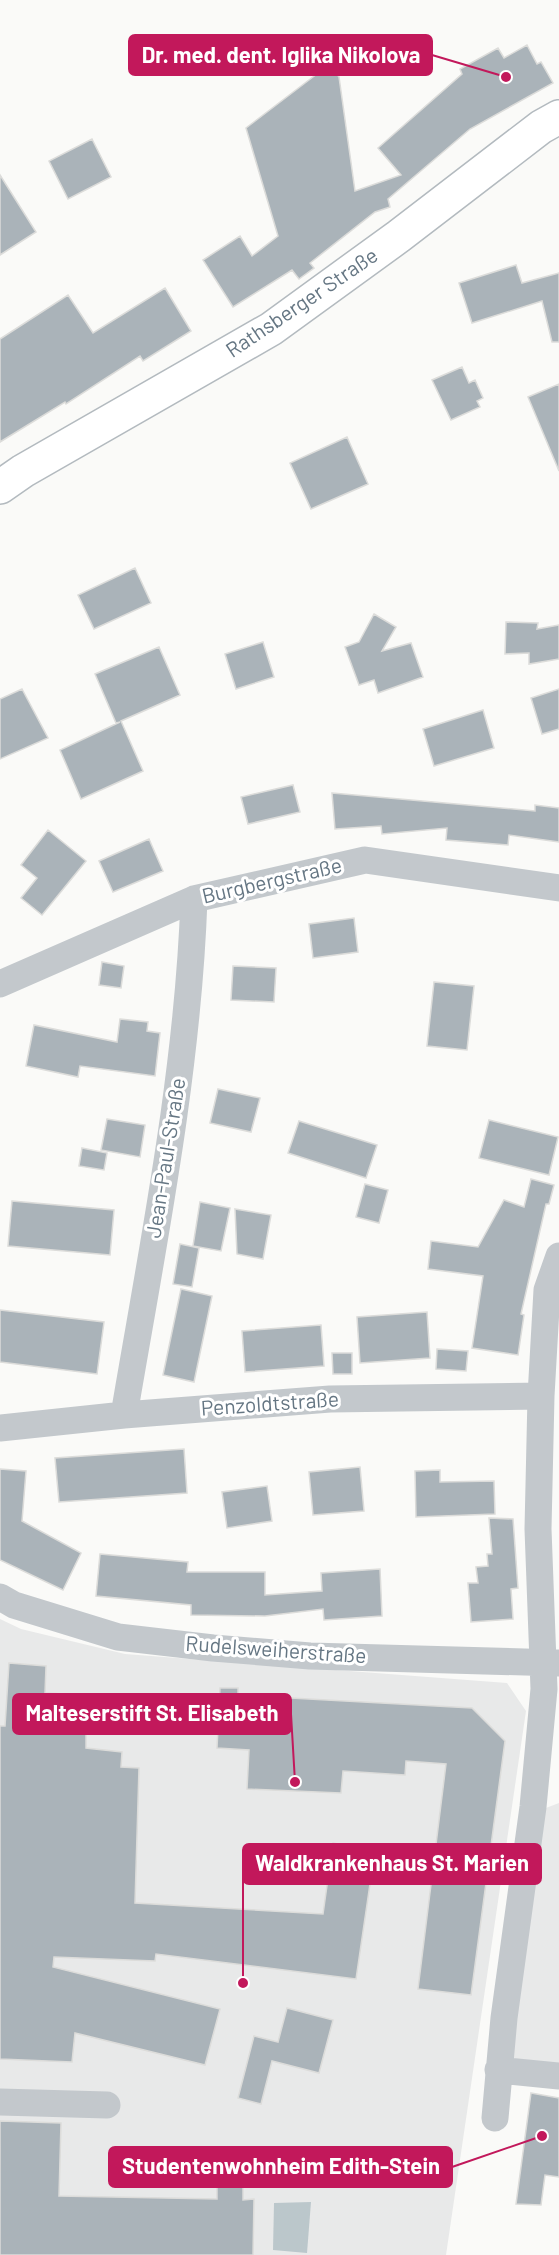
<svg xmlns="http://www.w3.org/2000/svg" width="559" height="2255" font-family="Barlow,sans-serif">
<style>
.built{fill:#e8e9e9}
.water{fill:#bbc7cb}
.building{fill:#aab3b9;stroke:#dcdcda;stroke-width:1.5}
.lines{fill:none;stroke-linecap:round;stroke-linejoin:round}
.secondary-casing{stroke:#b3babf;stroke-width:36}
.street{stroke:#c3c8cc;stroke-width:27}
.secondary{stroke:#fff;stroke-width:33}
.labels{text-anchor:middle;stroke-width:6;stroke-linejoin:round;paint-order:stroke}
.street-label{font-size:21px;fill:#657683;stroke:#fff}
.leader{fill:none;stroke:#c2185b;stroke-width:2}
.callout-dot{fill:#c2185b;stroke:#fff;stroke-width:2}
.callout{fill:#c2185b;stroke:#c2185b;stroke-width:2}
.callout-label{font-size:22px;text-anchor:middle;font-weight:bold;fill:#fff}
</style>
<rect width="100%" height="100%" fill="#fafaf8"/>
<path class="built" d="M0 1619 21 1629 125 1654 507 1683 526 1711 446 2255H0Z
M559 1803V2068L511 2060 538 1811Z"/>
<path class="water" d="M311 2202 307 2253 273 2250 274 2203Z"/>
<path class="building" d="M527 45 537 64 541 62 553 83 470 129 388 199 390 207 375 212 310 263 314 268 299 279 292 270 233 307 203 260 240 236 252 256 278 236 246 128 330 64 339 77 355 191 401 175 378 148 462 74 460 69 498 48 504 58Z
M92 139 111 177 68 199 49 161Z
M0 175 36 232 0 255Z
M516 265 522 283 559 273V342H552L542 301 472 323 459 283Z
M165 288 191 331 143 361 140 356 66 404 65 402 0 442V339L68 295 93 333Z
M462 367 469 383 475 380 483 398 477 401 480 407 451 420 432 380Z
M559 384V471L528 397Z
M347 437 368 484 311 509 290 463Z
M135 568 151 603 94 629 78 595Z
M374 614 396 627 382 651 411 643 423 677 378 693 374 680 359 685 345 647 359 642Z
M506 622 538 623 537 629 559 625V659L529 664V653L505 654Z
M263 642 274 677 236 689 225 654Z
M159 647 180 695 121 721 143 771 81 799 60 750 120 722 116 723 95 674Z
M22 689 48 738 0 759V699Z
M559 689V729L542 734 531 698Z
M483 710 494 748 434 766 423 729Z
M293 785 300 812 248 824 241 797Z
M332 793 535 811V805L559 808V842L509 835 508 845 446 840 447 828 382 834 381 826 335 829Z
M48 830 86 861 42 915 21 898 37 878 21 865Z
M149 839 163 871 113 892 99 861Z
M354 918 358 952 313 958 309 924Z
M102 962 124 966 121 988 99 985Z
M233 966 276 968 274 1002 231 1000Z
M434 982 474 986 467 1050 427 1046Z
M120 1019 148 1022 147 1031 160 1033 155 1076 80 1066 78 1077 26 1066 34 1025 117 1042Z
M218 1089 260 1098 251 1132 210 1123Z
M107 1119 145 1125 140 1157 101 1150Z
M489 1120 558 1137 549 1175 479 1158Z
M299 1121 377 1145 366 1178 288 1153Z
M82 1148 107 1153 104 1170 79 1166Z
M531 1179 554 1185 549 1204H546L521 1314 524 1315 518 1355 472 1348 483 1276 428 1269 431 1241 478 1247 504 1200 524 1207Z
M365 1184 388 1190 379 1223 356 1217Z
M12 1201 114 1210 110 1255 8 1246Z
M200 1202 230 1208 221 1251 193 1246Z
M235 1209 271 1215 263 1259 237 1254Z
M180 1244 199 1248 192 1287 173 1284Z
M181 1289 212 1296 194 1382 163 1375Z
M0 1310 104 1322 97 1374 0 1362Z
M427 1312 430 1358 360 1363 357 1317Z
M321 1325 324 1366 245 1372 242 1331Z
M437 1349 468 1351 466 1371 436 1369Z
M332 1353H352V1374H333Z
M184 1449 187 1493 59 1502 55 1458Z
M360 1467 364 1511 313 1515 309 1472Z
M0 1469 26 1471 22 1521 81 1553 63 1590 0 1560Z
M440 1470V1482L494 1481 495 1514 416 1517 415 1471Z
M267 1486 272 1521 227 1528 222 1492Z
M489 1518 513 1519 518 1588 511 1589 513 1619 471 1622 468 1583H478L476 1567 488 1566 487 1554H492Z
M100 1554 188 1562 187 1572H265V1595L322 1591 321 1573 380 1569 382 1616 324 1620 323 1609 265 1616 191 1615V1605L96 1596Z
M9 1663 46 1666 45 1693 86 1695V1748L122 1752 121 1767 139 1768 135 1903 323 1914 333 1843 375 1850 356 1979 156 1954 155 1961 54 1957 53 1967 220 2009 205 2065 75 2033 72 2062 0 2059V1726H5Z
M220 1688H238V1695L472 1708 505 1741 471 1995 418 1989 446 1764 406 1761 405 1775 343 1771 341 1793 247 1789 249 1750 217 1748Z
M287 2008 333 2020 319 2073 272 2061 261 2104 238 2098 254 2036 278 2042Z
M531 2093 559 2098V2177L545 2175 541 2205 516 2204Z
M0 2121 61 2123 59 2196 217 2199V2185H243V2200L254 2199 253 2255H0Z"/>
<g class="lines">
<g class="secondary-casing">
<path id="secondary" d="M0 487 23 471 271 329 399 236 541 127 559 117"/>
</g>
<path class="street" d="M0 984 194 899 365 860 559 888
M124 1415C153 1244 188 1072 194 899
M0 1428 124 1415 330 1399 541 1396
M0 1597 14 1605 118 1637 213 1648 310 1656 559 1663
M498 2070 559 2076
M0 2102 107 2105
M495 2118 504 2018 533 1807 544 1689 538 1529 541 1396 547 1290 559 1256"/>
<use href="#secondary" class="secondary"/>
</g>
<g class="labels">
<g class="street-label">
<text transform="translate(302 303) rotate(-34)" y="7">Rathsberger Straße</text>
<text transform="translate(272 881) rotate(-13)" y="7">Burgbergstraße</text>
<text transform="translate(166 1158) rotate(-81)" y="7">Jean-Paul-Straße</text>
<text transform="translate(270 1404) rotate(-4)" y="7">Penzoldtstraße</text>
<text transform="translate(276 1650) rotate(4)" y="7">Rudelsweiherstraße</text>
</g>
</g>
<path class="leader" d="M506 77L432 55M295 1782L291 1714M243 1983L243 1864M542 2136L452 2167"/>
<g class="callout-dot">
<circle cx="506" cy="77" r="6"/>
<circle cx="295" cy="1782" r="6"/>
<circle cx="243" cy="1983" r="6"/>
<circle cx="542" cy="2136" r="6"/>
</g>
<g class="callout">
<rect x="129" y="35" width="303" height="40" rx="6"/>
<rect x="13" y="1694" width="278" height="40" rx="6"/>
<rect x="243" y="1844" width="298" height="40" rx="6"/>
<rect x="109" y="2147" width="343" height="40" rx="6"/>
</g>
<g class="callout-label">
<text x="281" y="63">Dr. med. dent. Iglika Nikolova</text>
<text x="152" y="1721">Malteserstift St. Elisabeth</text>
<text x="392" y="1871">Waldkrankenhaus St. Marien</text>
<text x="281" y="2174">Studentenwohnheim Edith-Stein</text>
</g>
</svg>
